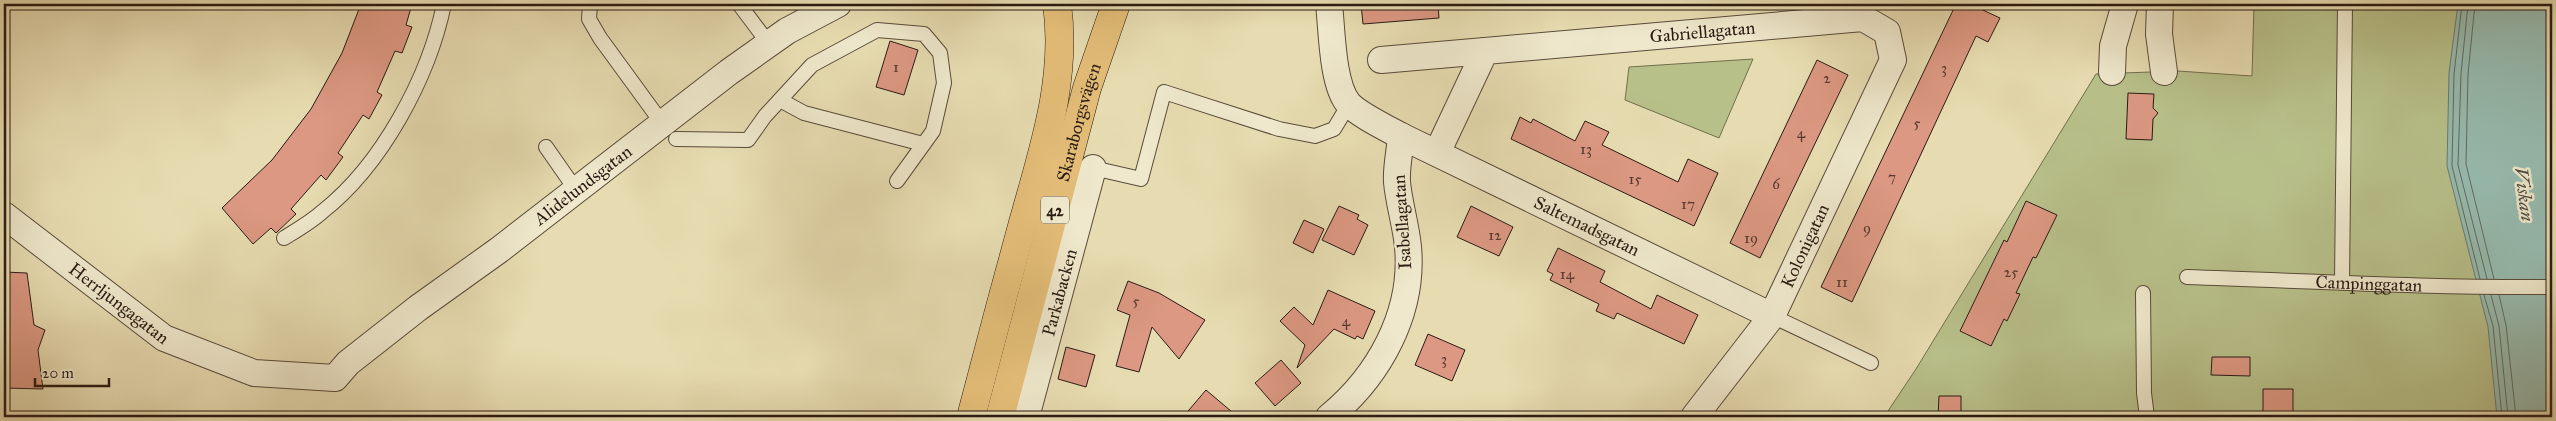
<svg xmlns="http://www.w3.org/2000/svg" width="2556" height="421" font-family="'IM FELL Great Primer',serif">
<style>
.green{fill:#b8c08a;stroke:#716e4e}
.water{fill:#97bbaf;stroke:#6b7b71}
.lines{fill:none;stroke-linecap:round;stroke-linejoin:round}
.shore{stroke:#606b61;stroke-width:1}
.building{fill:#dc9882;stroke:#2a1b13}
.lane-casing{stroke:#594b3a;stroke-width:16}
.street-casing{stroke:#594b3a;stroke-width:28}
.primary-casing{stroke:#2a1b13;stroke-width:29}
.lane{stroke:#efe8cc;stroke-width:14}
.street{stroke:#efe8cc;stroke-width:26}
.primary{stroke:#e4be78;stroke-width:28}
.labels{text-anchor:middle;stroke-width:5;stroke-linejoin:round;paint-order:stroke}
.number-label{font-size:15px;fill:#563a2f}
.shield{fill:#efe8cc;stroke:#65584a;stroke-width:1}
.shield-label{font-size:16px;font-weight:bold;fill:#2a1b13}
.street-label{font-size:18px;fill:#2a1b13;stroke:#efe8cc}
.water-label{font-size:19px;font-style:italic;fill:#4b4b42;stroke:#efe8cc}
</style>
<rect width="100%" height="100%" fill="#e7dcb1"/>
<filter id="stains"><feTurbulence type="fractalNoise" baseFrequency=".004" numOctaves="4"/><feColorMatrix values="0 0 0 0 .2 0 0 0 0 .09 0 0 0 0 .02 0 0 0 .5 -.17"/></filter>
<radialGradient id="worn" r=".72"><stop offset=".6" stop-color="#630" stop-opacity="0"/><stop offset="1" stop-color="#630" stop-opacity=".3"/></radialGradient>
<path class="green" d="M2254 4H2552V417H1884L1916 369 2096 74 2178 71 2252 76Z
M1753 59 1719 138 1625 100 1629 67Z"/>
<path class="water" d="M2458 4H2552V417H2497L2488 327 2447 166 2449 73Z"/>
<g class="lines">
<path class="shore" d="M2462 4 2454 74 2452 166 2480 279
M2468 4 2461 74 2458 165 2487 279
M2475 4 2468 74 2466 164 2494 279
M2484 295 2493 326 2502 417
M2491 295 2499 326 2508 417
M2499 295 2506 325 2516 417"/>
</g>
<path class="building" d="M361 4H412L406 25 412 27 402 53 395 51 377 92 382 95 369 119 363 115 338 153 343 157 326 180 321 175 291 209 296 214 276 233 271 228 253 244 222 208 272 160 311 109 342 53Z
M1361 4H1438L1439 18 1363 24Z
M1956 4H1970L2000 18 1988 42 1976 36 1852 302 1821 287Z
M890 41 918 50 904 95 876 87Z
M1817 60 1848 75 1760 258 1730 243Z
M2128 93 2154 94 2153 108 2158 113 2153 119 2152 140 2126 139Z
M1520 117 1531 123 1533 119 1575 141 1585 121 1609 132 1602 145 1678 182 1688 159 1718 173 1694 226 1511 139Z
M2026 201 2057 215 2036 258 2033 257 2016 293 2020 294 2007 321 2004 319 1991 346 1960 331 2004 240 2007 242Z
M1339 206 1359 215 1357 219 1368 225 1354 255 1322 240Z
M1471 206 1513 227 1499 256 1457 237Z
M1304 220 1324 229 1313 253 1293 243Z
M1558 248 1605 271 1600 282 1651 309 1657 295 1698 315 1684 344 1617 313 1614 319 1596 311 1599 304 1550 280 1553 274 1547 271Z
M4 272 27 273 34 325 45 330 38 350 43 389 4 388Z
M1128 281 1159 293 1205 320 1179 359 1152 327 1139 372 1116 366 1130 315 1117 310Z
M1328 290 1375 311 1363 339 1357 336 1355 339 1334 329 1297 368 1305 345 1280 321 1294 307 1313 325Z
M1428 334 1465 350 1452 381 1415 365Z
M1066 347 1095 355 1086 387 1058 379Z
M2212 357H2250V376L2211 375Z
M1281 360 1301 383 1275 406 1255 383Z
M2263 389H2293V417H2263Z
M1206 390 1238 417H1183Z
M1939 396H1961V417H1938Z"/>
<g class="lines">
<g class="lane-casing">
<g id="lane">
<path d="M590 4 589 19 600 38 662 123"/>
<path d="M739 4 769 44"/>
<path d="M780 100 804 113 923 144"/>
<path d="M676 139 748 140 765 116 812 65 877 30 924 34 940 53 944 83 933 131 897 181"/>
<path d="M546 147 576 190"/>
<path d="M1093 168 1141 179 1164 92 1279 129 1315 136 1334 129 1349 104"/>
<path d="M284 238C297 230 311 222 322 212 382 165 429 77 444 4"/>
<path id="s1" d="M2187 277C2309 281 2430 288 2552 287"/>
<path d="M2342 282 2345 4"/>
<path d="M2143 293 2144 393 2147 417"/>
<path d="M1772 316 1871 363"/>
</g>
</g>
<g class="street-casing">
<g id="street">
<path id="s2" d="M1329 4C1332 30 1332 83 1348 103 1356 113 1388 129 1401 136L1772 316"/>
<path d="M2160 4 2159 34 2164 72"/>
<path d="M1381 60 1485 51"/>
<path d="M2112 72 2113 46 2125 4"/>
<path id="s3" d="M1437 153 1485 51 1863 18 1887 32 1893 60 1772 316 1694 417"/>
<path id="s4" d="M4 215 164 338 254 373 335 378 348 363 418 308 499 250 729 72 787 31 838 4"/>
<path id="s5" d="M1026 417 1093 168"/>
<path d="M1329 417C1379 376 1414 313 1408 247 1406 225 1399 204 1397 182 1396 167 1400 151 1401 136"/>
</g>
</g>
<g class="primary-casing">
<g id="primary">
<path d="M971 417C987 355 1004 292 1021 230 1041 156 1068 82 1057 4"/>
<path id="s6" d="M1000 417 1087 88 1116 4"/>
</g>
</g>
<use href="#lane" class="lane"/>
<use href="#street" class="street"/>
<use href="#primary" class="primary"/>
</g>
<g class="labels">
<g class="number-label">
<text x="896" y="72">1</text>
<text x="1944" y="73">3</text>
<text x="1827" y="83">2</text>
<text x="1917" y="128">5</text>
<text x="1801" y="138">4</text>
<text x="1586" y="154">13</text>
<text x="1892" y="182">7</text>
<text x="1635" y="184">15</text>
<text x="1776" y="189">6</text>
<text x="1688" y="209">17</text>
<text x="1867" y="233">9</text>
<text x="1495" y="240">12</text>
<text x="1751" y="243">19</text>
<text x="2011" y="277">25</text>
<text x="1567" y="279">14</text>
<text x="1842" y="287">11</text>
<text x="1136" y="306">5</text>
<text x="1346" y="326">4</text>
<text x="1444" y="364">3</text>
</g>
<rect class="shield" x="1041" y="196.5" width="28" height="27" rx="4"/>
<g class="shield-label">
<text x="1055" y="216">42</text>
</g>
<g class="street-label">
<text dy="6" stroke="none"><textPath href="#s3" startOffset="331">Gabriellagatan</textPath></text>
<text dy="6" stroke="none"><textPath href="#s6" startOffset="305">Skaraborgsvägen</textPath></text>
<text dy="6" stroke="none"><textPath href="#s4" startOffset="694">Alidelundsgatan</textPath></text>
<text transform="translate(1402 222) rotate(-94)" y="6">Isabellagatan</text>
<text dy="6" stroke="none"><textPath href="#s2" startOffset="371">Saltemadsgatan</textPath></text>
<text transform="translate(1805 246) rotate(-65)" y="6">Kolonigatan</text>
<text dy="6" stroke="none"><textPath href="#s1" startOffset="182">Campinggatan</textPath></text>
<text dy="6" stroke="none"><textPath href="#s5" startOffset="129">Parkabacken</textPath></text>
<text dy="6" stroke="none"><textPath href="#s4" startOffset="145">Herrljungagatan</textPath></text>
</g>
<g class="water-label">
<text transform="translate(2525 194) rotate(83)" y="7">Viskan</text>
</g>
</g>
<rect width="2556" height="421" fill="none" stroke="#e7dcb1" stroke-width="20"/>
<rect x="5" y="5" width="2546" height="411" fill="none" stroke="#2a1b13" stroke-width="2.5"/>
<rect x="10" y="10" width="2536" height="401" fill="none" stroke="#2a1b13"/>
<path d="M35 378v8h74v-8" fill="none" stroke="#2a1b13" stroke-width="2.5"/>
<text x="42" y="378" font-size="15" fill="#2a1b13" stroke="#efe8cc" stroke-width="4" paint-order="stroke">20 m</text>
<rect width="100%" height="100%" filter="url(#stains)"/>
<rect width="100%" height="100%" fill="url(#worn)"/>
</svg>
